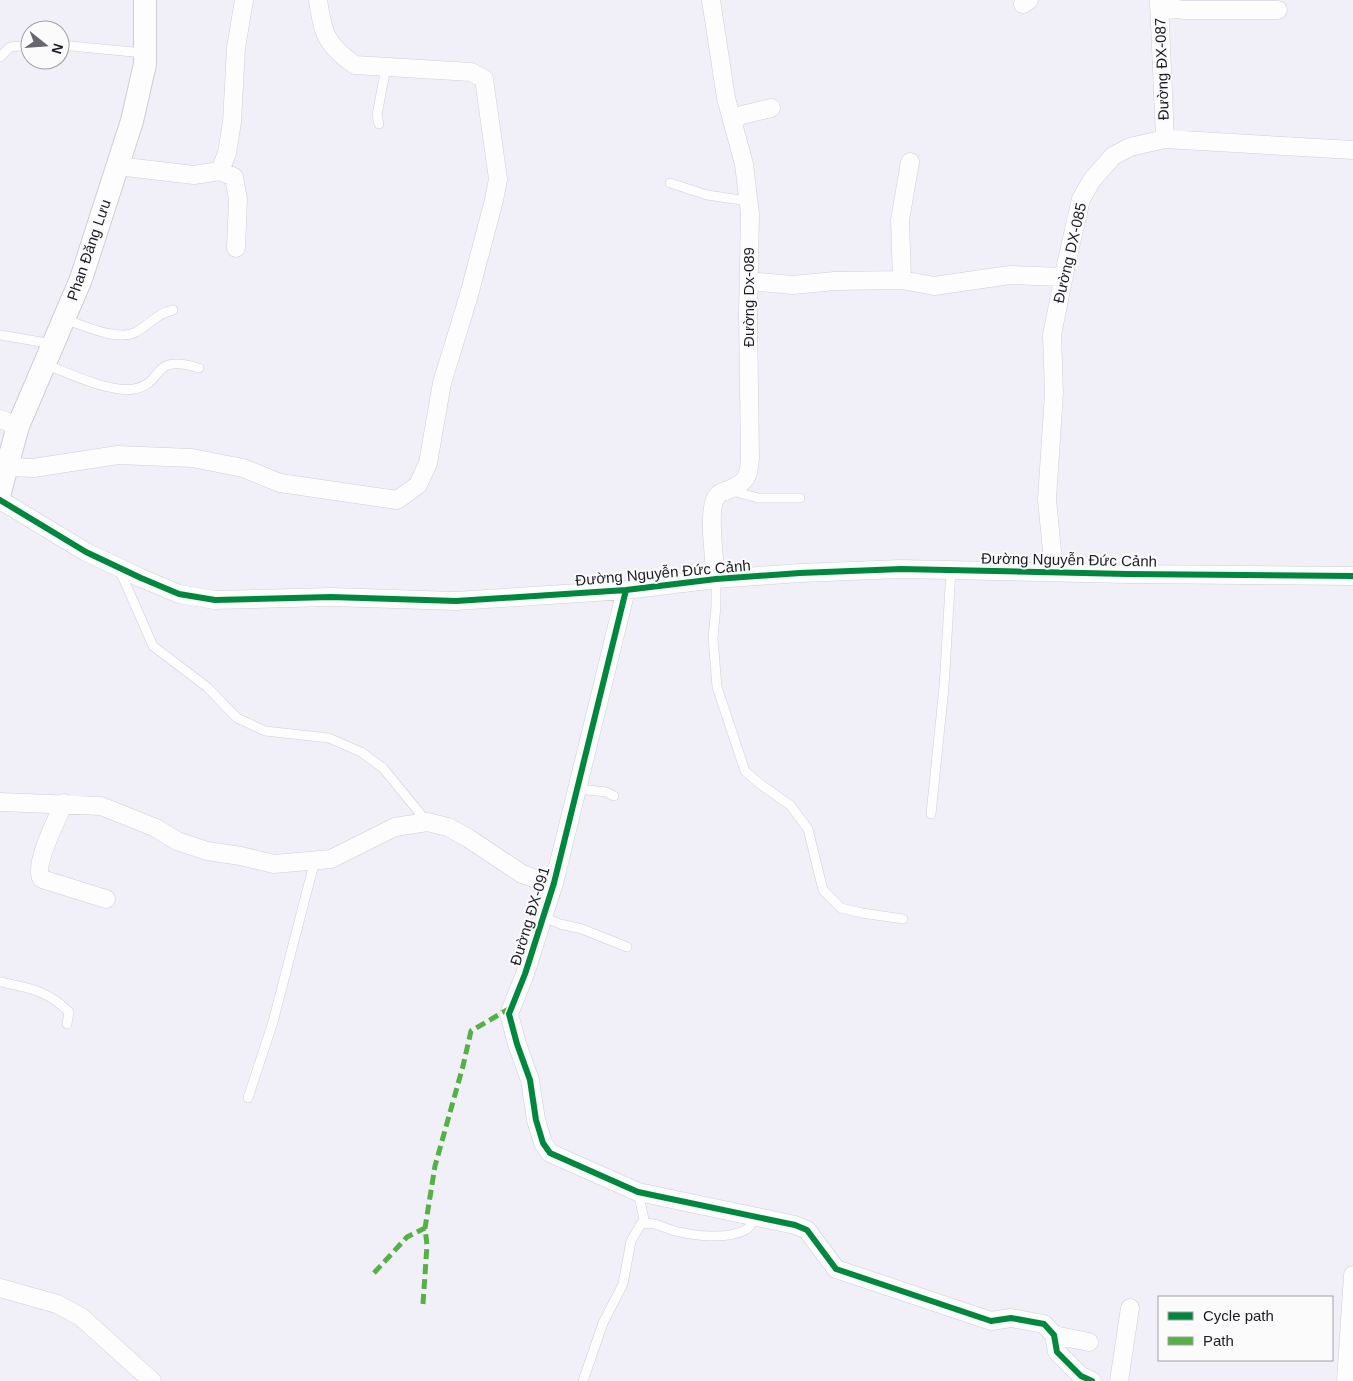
<svg xmlns="http://www.w3.org/2000/svg" width="1353" height="1381" font-family="Arial,sans-serif">
<style>
.lines{fill:none;stroke-linecap:round;stroke-linejoin:round}
.service-casing{stroke:#cfced7;stroke-width:10}
.minor-casing{stroke:#cfced7;stroke-width:19}
.tertiary-casing{stroke:#cfced7;stroke-width:24}
.service{stroke:#fdfdfe;stroke-width:9}
.minor{stroke:#fdfdfe;stroke-width:18}
.tertiary{stroke:#fdfdfe;stroke-width:22}
.quiet{stroke:#55b145;stroke-width:5;stroke-dasharray:10 5;stroke-linecap:butt}
.cycleway-casing{stroke:#fbfbfb;stroke-width:9}
.cycleway{stroke:#00873e;stroke-width:6}
.labels{text-anchor:middle;stroke-width:4;stroke-linejoin:round;paint-order:stroke}
.street-label{font-size:15px;fill:#1d1b24;stroke:#fbfbfb}
</style>
<rect width="100%" height="100%" fill="#f1f0f8"/>
<g class="lines">
<g class="service-casing">
<path id="service" d="M60 45 144 53
M0 57 10 47 30 45
M379 124 377 115 386 67
M670 183 707 195 748 201
M64 319C83 325 117 342 136 332 150 324 158 313 173 310
M0 335 53 344
M45 364C68 373 110 393 134 389 166 383 149 353 199 368
M729 490 758 498H800
M120 571 153 646 207 687 237 718 265 731 329 738 361 752 383 768 427 822
M716 579V606L713 638 717 687 745 771 760 784 790 805 808 829 823 890 841 908 862 913 903 919
M578 789 606 792 614 796
M931 814 944 687 951 570
M544 917 560 924 582 929 627 947
M0 982C29 988 47 990 69 1012L67 1024
M248 1098 273 1022 315 860
M642 1224C654 1221 663 1228 675 1231 695 1236 729 1240 747 1229 751 1226 754 1220 757 1216
M583 1381 603 1323 623 1284 631 1241 644 1219 638 1192"/>
</g>
<g class="minor-casing">
<path id="minor" d="M711 0 726 98 744 164 750 214 748 315 750 457C749 477 747 482 728 490 725 491 720 492 718 495 706 506 715 562 716 579
M1159 0 1165 139
M1023 4 1029 0
M1159 7 1185 10H1278
M732 121 742 115 771 108
M117 166 194 175 220 171 234 177 238 200 236 248
M220 171 227 153 232 122 236 48 244 0
M902 280 900 220 910 162
M749 284 759 282 793 285 835 281 902 280 934 286 1010 275 1064 277
M0 419 18 426
M7 467 33 468 118 455 192 458 243 468 280 483 397 500 418 485 428 463 442 383 469 295 494 200 498 179 484 79 471 72 355 65C326 45 323 34 318 0
M0 500 86 552 141 578 179 594 215 600 331 597 456 601 626 590 716 579 800 573 901 569 1127 574 1353 576
M1054 572 1047 499 1054 393 1052 335 1066 265 1081 199 1092 180 1113 156 1130 147 1165 139 1353 150
M626 590 554 883 525 974 509 1014 517 1044 530 1080 536 1120 543 1143 550 1153 638 1192 795 1225 807 1230 836 1269 991 1321 1011 1318 1044 1324 1054 1335 1057 1352 1081 1376 1092 1381
M0 802 101 806 156 828 177 841 207 851 241 856 274 864 331 859 395 827 427 822 448 827 468 838 522 874 539 880 554 883
M64 803C58 817 32 867 42 879L106 899
M0 1288 57 1304 81 1317 152 1381
M1054 1335 1089 1342
M1119 1381 1130 1308
M1346 1381 1353 1275"/>
</g>
<g class="tertiary-casing">
<path id="tertiary" d="M0 492 18 426 81 279 132 121 145 64V0"/>
</g>
<use href="#service" class="service"/>
<use href="#minor" class="minor"/>
<use href="#tertiary" class="tertiary"/>
<path class="quiet" d="M374 1273 407 1237 425 1228
M423 1304 427 1245 425 1228 435 1166 463 1066 471 1031 512 1007"/>
<g class="cycleway-casing">
<path id="cycleway" d="M0 500 86 552 141 578 179 594 215 600 331 597 456 601 626 590 716 579 800 573 901 569 1127 574 1353 576
M626 590 554 883 525 974 509 1014 517 1044 530 1080 536 1120 543 1143 550 1153 638 1192 795 1225 807 1230 836 1269 991 1321 1011 1318 1044 1324 1054 1335 1057 1352 1081 1376 1092 1381"/>
</g>
<use href="#cycleway" class="cycleway"/>
</g>
<g class="labels">
<g class="street-label">
<text transform="translate(1162 69) rotate(-92)" y="5">Đường ĐX-087</text>
<text transform="translate(89 250) rotate(-71)" y="5">Phan Đăng Lưu</text>
<text transform="translate(1070 253) rotate(-77)" y="5">Đường DX-085</text>
<text transform="translate(749 297) rotate(-90)" y="5">Đường Dx-089</text>
<text transform="translate(1069 560) rotate(1)" y="5">Đường Nguyễn Đức Cảnh</text>
<text transform="translate(663 573) rotate(-5)" y="5">Đường Nguyễn Đức Cảnh</text>
<text transform="translate(530 916) rotate(-73)" y="5">Đường ĐX-091</text>
</g>
</g>
<rect x="1158" y="1296" width="175" height="65" fill="#fbfbfb" stroke="#a2a1a5"/>
<rect x="1168" y="1312" width="25" height="8" fill="#00873e" stroke="#a2a1a5"/>
<text x="1203" y="1321" font-size="15" fill="#1d1b24">Cycle path</text>
<rect x="1168" y="1337" width="25" height="8" fill="#55b145" stroke="#a2a1a5"/>
<text x="1203" y="1346" font-size="15" fill="#1d1b24">Path</text>
<g transform="translate(45 45) rotate(107)"><circle r="24" fill="#fbfbfb" stroke="#a2a1a5"/>
<path d="M0-4L9 19L0 12L-9 19Z" fill="#67666e"/>
<text y="-8" font-size="14" font-weight="bold" text-anchor="middle" fill="#1d1b24">N</text>
</g>
</svg>
